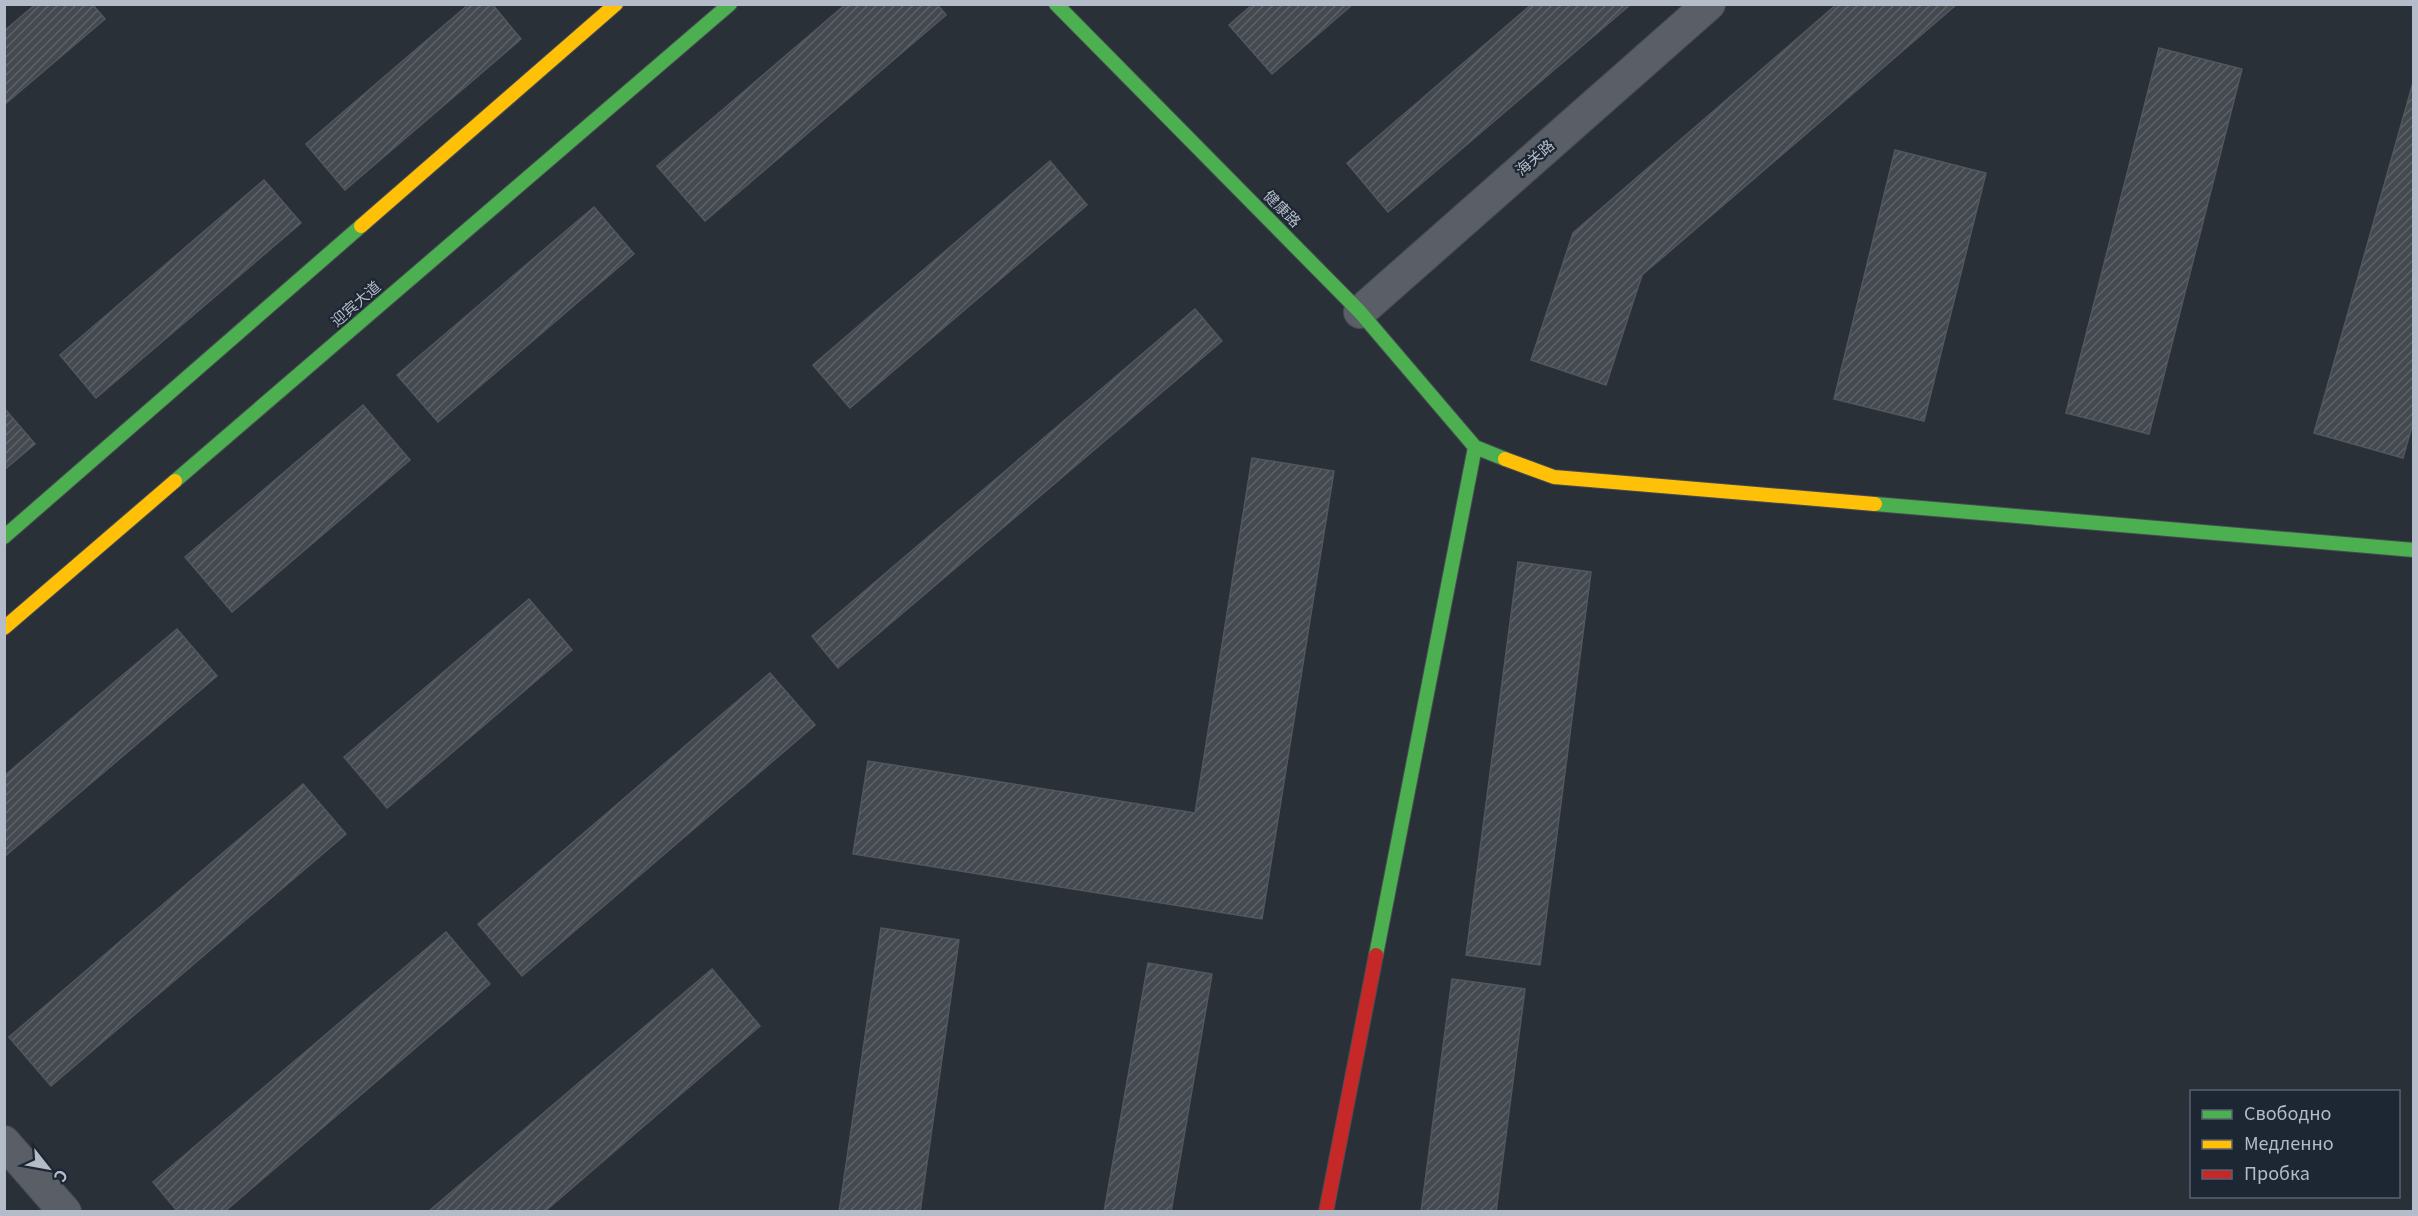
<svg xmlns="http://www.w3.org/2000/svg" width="2418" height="1216" font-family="Barlow,'Noto Sans SC',sans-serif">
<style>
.building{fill:url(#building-hatch);stroke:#52575f;stroke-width:1.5}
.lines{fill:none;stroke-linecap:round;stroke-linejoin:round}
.street-casing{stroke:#484c53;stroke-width:34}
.fast-casing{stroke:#484c53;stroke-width:16}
.slow-casing{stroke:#484c53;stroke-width:16}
.jam-casing{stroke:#484c53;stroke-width:16}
.street{stroke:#5a5e66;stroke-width:32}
.fast{stroke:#4caf50;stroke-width:14}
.slow{stroke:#ffc107;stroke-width:14}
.jam{stroke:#c62828;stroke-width:14}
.labels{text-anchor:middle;stroke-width:4.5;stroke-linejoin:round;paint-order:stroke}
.street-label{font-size:15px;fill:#b4bcc9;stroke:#1d2633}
</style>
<defs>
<pattern id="building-hatch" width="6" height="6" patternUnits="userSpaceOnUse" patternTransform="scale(1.5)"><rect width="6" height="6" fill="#444950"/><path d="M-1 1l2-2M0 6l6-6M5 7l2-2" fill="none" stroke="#5d6168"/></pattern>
</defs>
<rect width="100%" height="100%" fill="#2a3038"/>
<path class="building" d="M36 4H92L105 19 4 105V31Z
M469 4H492L521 39 345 190 306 144Z
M846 4H937L946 15 705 221 657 166Z
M1253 4H1353L1272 74 1229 25Z
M1532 4H1631L1388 212 1347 163Z
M1837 4H1957L1642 275 1606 385 1531 360 1573 233Z
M2159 48 2242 69 2149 434 2066 413Z
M2414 79V419L2403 458 2314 433Z
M1895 150 1986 173 1924 421 1834 399Z
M1050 161 1087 205 850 408 813 365Z
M264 180 301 223 96 398 60 355Z
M594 207 634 254 438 422 397 375Z
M1195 309 1222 341 838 668 812 636Z
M363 405 410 460 232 612 185 557Z
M4 408 35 444 4 470Z
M1252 458 1334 471 1262 919 853 854 868 761 1195 813Z
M1518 562 1591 572 1540 965 1466 955Z
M529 599 572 650 387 808 344 757Z
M177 629 217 676 4 857V776Z
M770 673 815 725 522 976 478 924Z
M303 784 346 834 51 1086 9 1037Z
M881 928 959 940 920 1212H839Z
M446 932 490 984 224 1212H178L153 1182Z
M1148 963 1212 974 1171 1212H1104Z
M712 969 760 1026 544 1212H428Z
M1452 979 1525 989 1496 1212H1421Z"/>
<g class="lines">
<g class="street-casing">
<path id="street" d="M1360 312 1709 4
M4 1142 65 1212"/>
</g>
<g class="fast-casing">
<path id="fast" d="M1056 4 1360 312 1475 447 1505 459
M175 481 730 4
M1875 504 2414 550
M4 537 361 226
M1376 955 1475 447"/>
</g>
<g class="slow-casing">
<path id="slow" d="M361 226 616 4
M1505 459 1554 477 1875 504
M4 628 175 481"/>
</g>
<g class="jam-casing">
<path id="jam" d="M1326 1212 1376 955"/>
</g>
<use href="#street" class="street"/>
<use href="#fast" class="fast"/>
<use href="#slow" class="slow"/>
<use href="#jam" class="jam"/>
</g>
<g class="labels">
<g class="street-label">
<text transform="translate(1535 158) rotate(-41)" y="5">海关路</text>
<text transform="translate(1282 209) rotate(45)" y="5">健康路</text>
<text transform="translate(356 304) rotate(-41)" y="5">迎宾大道</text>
</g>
</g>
<rect width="2418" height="1216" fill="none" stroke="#b4bcc9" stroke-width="12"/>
<rect x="2190" y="1090" width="210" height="108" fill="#1d2633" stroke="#59626f" stroke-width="1.5"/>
<rect x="2202" y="1110" width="30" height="9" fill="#4caf50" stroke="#59626f" stroke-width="1.5"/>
<text x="2244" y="1120" font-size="18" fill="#b4bcc9">Свободно</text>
<rect x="2202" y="1140" width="30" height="9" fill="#ffc107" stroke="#59626f" stroke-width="1.5"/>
<text x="2244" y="1150" font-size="18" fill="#b4bcc9">Медленно</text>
<rect x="2202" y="1170" width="30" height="9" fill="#c62828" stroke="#59626f" stroke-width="1.5"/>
<text x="2244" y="1180" font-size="18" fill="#b4bcc9">Пробка</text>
<g transform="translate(48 1168) rotate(121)" stroke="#1d2633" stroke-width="4.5" paint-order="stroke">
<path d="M0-4.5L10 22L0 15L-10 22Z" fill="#b4bcc9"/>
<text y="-9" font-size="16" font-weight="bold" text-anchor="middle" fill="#b4bcc9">С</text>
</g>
</svg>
